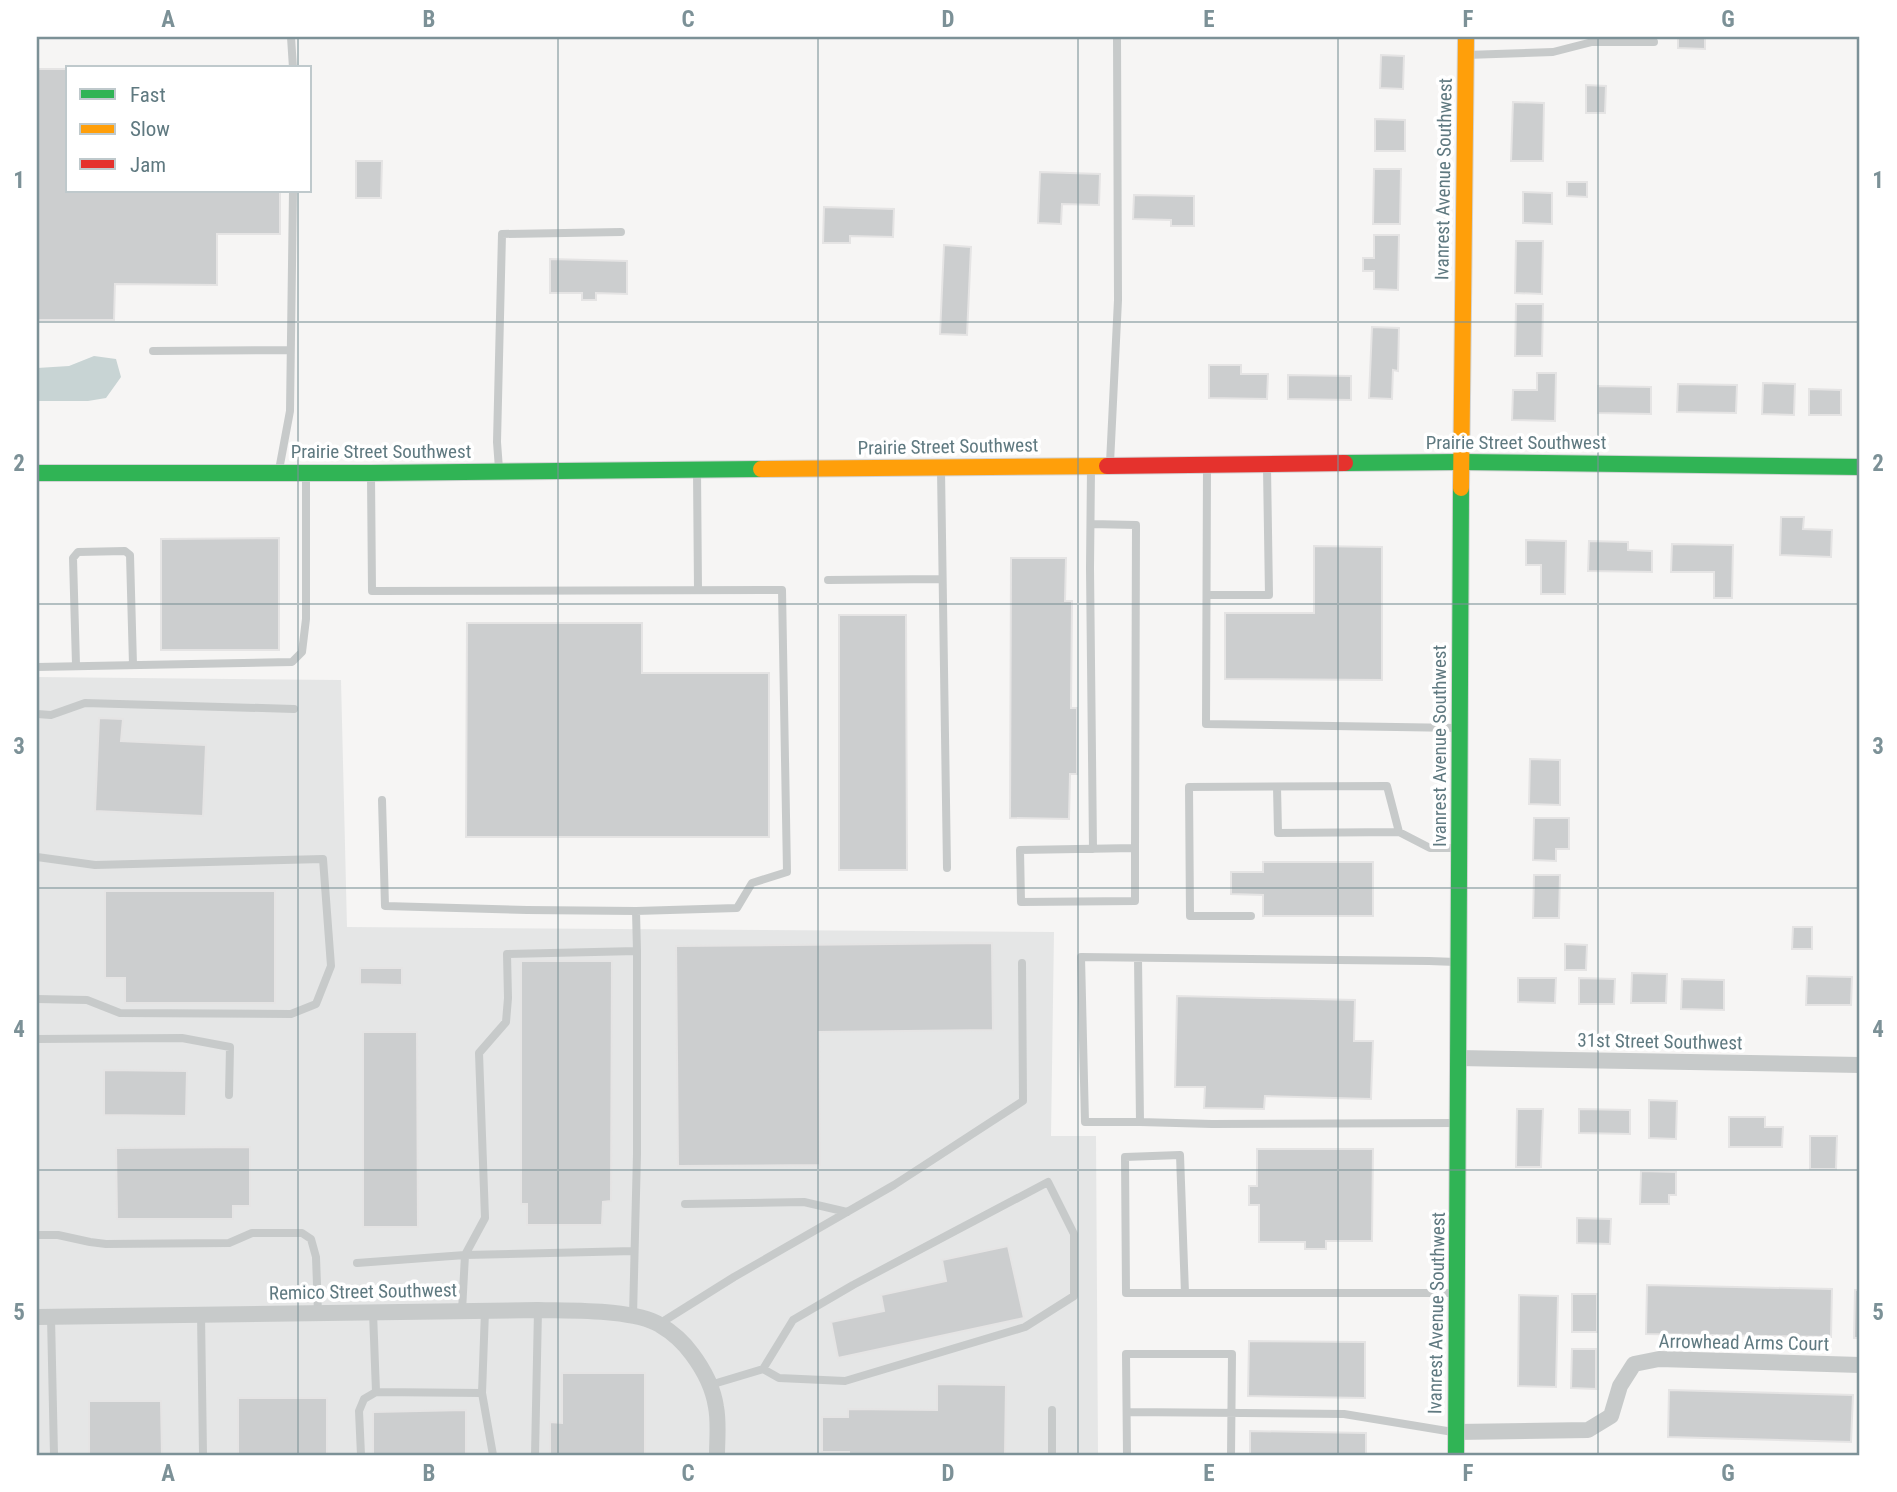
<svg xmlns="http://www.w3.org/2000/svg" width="1897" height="1492" font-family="'Roboto Condensed',sans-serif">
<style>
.built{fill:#e5e6e6}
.water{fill:#c8d4d4}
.building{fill:#cccecf;stroke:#e5e4e4;stroke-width:2}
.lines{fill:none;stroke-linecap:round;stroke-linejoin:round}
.fast-casing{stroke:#d2d3d4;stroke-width:18}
.slow-casing{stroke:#d2d3d4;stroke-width:18}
.jam-casing{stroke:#d2d3d4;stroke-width:18}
.lane{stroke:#c7caca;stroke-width:8}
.street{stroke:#c7caca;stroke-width:16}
.fast{stroke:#30b455;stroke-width:16}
.slow{stroke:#ff9f0a;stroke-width:16}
.jam{stroke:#e5322d;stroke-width:16}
.grid{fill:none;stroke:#7c9197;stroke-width:2;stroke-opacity:0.55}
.labels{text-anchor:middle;stroke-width:7;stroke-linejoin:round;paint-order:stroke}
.street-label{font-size:19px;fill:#5f7980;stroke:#fff}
.neatline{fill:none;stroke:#7c9197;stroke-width:2.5}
.grid-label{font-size:23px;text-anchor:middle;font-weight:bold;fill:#7c9197}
</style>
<rect width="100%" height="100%" fill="#f6f5f4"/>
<path class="built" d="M37 677 341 680 347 927 1054 932 1051 1136H1096L1098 1455H37Z"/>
<path class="water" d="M94 356 116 359 121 377 106 398 88 401H37V368L69 366Z"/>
<path class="building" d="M1678 37H1705V49L1678 48Z
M1381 55 1404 56 1403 89 1380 88Z
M37 69H68V191H280V234H217V285L115 284 114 320H37Z
M1586 85 1606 86 1605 113H1586Z
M1513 102 1544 103 1543 161H1511Z
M1375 119 1405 120V151H1375Z
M356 161H382L381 198H356Z
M1374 169H1401L1400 224H1373Z
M1040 172 1100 174 1099 205 1062 204 1061 224 1038 223Z
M1567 182H1587V197L1567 196Z
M1523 192 1552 193V224L1523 223Z
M1134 195 1194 196V226H1171V220L1133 219Z
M824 207 894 209 893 237 850 236V243H823Z
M1374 235H1399L1398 290 1374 289V271H1363V258H1374Z
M1516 241H1543L1542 294 1515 293Z
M944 245 971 247 967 335 940 334Z
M550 259 627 261V294L596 293V300H582V293H550Z
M1516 304H1543L1542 356H1515Z
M1372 327 1399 328 1398 371 1393 370 1392 399 1369 398Z
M1209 365H1241V374H1268L1267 399 1209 398Z
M1537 373H1556L1555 421 1512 420 1513 390H1537Z
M1288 375 1351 376V400L1288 399Z
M1763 383 1795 384 1794 415 1762 414Z
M1678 384 1737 385 1736 413 1677 412Z
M1598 386 1651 387V414L1598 413Z
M1809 389 1841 390V415H1809Z
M1781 517H1804L1803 529 1832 530 1831 557 1780 555Z
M279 538V650H161V539Z
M1526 540 1566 541 1565 594H1541V565H1526Z
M1589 541 1628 542V550L1652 551V572L1588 571Z
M1672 544 1733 545 1732 598H1714V572H1671Z
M1314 546 1382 547V680L1225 679V613H1314Z
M1011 558H1066L1065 601H1072L1071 708H1077V774H1070L1069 819 1010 818Z
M839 615H906L907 870H839Z
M467 623H642V673H769V837H466Z
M99 718 123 719 121 741 206 745 203 816 95 811Z
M1530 759 1560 760V805L1529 804Z
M1534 818H1569V849H1556V861L1533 860Z
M1263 862H1373V916H1263V895L1231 894V872H1263Z
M1534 875H1560L1559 918H1533Z
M105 891H275V1003H125V978H105Z
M1793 927H1812V949H1792Z
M992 943 993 1030 819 1032 820 1165 678 1166 676 946Z
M1565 944 1587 945 1586 970H1565Z
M521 961H612L611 1201 603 1202 602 1225H527V1204H521Z
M360 968H402V985L360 984Z
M1632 973 1667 974 1666 1003H1631Z
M1807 976 1852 977 1851 1005H1806Z
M1518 978H1556L1555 1003 1518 1002Z
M1579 978 1615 979 1614 1004H1579Z
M1682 979 1724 980V1010L1681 1009Z
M1177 996 1355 1000 1354 1041H1373L1371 1099 1265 1096 1264 1109 1204 1108 1205 1087H1175Z
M363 1032H417L418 1227H363Z
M104 1070 187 1071 186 1116 104 1115Z
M1649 1100 1677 1101 1676 1139 1649 1138Z
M1517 1109H1543L1541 1167H1516Z
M1579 1109 1630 1110V1134L1579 1133Z
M1729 1117H1765V1127H1783L1782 1147H1729Z
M1810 1136H1837L1836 1169H1810Z
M250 1147V1206H233V1219H117L116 1148Z
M1257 1149H1373L1372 1241H1326V1249H1305V1242H1259V1205H1249V1186H1257Z
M1641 1171 1676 1172V1195H1669V1204H1640Z
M1577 1218 1611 1219 1610 1244 1577 1243Z
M1008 1246 1024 1318 838 1358 831 1322 884 1311 881 1295 946 1281 942 1260Z
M1647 1285 1832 1289 1831 1337 1646 1334Z
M1855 1290H1860V1338H1854Z
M1572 1294H1597V1332H1572Z
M1519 1295 1558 1296 1556 1387 1518 1386Z
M1249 1341 1365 1342V1398L1248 1396Z
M1572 1349H1596V1389L1571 1388Z
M562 1373H645V1455H550V1422L562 1423Z
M937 1384 1006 1385 1005 1455H849V1452H822V1417H848V1409L937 1410Z
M1669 1390 1853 1395 1851 1442 1668 1437Z
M238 1398H327V1455H238Z
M89 1401H161L162 1455H89Z
M466 1410V1455H373V1412Z
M1250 1431 1366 1433V1455H1250Z"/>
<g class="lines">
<g class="fast-casing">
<path id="fast" d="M1345 463 1461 462 1860 467
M37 473H371L761 469
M1456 1455 1461 488"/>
</g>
<g class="slow-casing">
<path id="slow" d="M761 469 1107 466
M1461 488 1466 37"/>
</g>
<g class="jam-casing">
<path id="jam" d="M1107 466 1345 463"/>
</g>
<path class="lane" d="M291 37 293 68
M1466 55 1553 52 1592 42H1654
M153 351 290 350
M1110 463 1118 300 1117 37
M1207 468 1206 724 1459 728
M499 469 497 442 502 234 621 232
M1091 469 1090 568 1093 849
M279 470 290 411 293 191
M941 470 947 868
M697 471 698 590
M371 476 372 591 782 590 787 872 752 883 737 908 636 911
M1091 524 1136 525 1135 848V901L1021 902 1020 850 1135 848
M828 580 942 579
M1207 595H1269L1267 468
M76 665 73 558 78 552 125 551 130 555 133 665
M37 667 292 662 302 652 306 619V476
M37 714 51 715 85 703 294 709
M1277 787 1278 833 1399 832
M382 800 385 906 527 910 636 911 637 951
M37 857 95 865 323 859 331 966 316 1004 291 1014 120 1013 87 1000 37 999
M1251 916H1190L1189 787 1387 786 1399 832 1430 848H1456
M1138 958 1140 1122H1085L1081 957 1429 961 1456 962
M37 1039 182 1038 230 1047 229 1095
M1140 1122 1212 1124 1456 1123
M685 1204 804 1202 847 1212
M37 1235H58L90 1242 106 1244 229 1243 252 1233H302L311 1239 316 1257 318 1313
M357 1263 465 1255 634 1251
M1185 1293 1180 1155 1125 1157 1126 1293H1454
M462 1311 465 1255 485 1218 479 1053 506 1022 508 998 507 954 637 951V1154L633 1316
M373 1312 376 1392 482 1393 485 1311
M201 1314 203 1455
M51 1317 54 1455
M659 1324 734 1277 894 1185 1023 1101 1022 963
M710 1385 763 1369 793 1320 853 1285 1048 1182 1074 1234V1296L1025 1327 845 1381 779 1378 763 1369
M482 1393 493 1455
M1127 1412 1344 1414 1453 1432
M361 1455 359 1411 364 1399 376 1392
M535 1455 538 1310
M1052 1455V1410
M1127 1455 1126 1354H1232L1231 1455"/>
<path class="street" d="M1458 1058 1860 1065
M37 1317 538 1310C570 1311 634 1309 660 1325 672 1332 684 1343 692 1354 704 1370 713 1387 716 1407 719 1422 717 1440 717 1455
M1456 1432 1588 1430 1611 1416 1620 1386 1634 1364 1659 1359 1860 1365"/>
<use href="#fast" class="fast"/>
<use href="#slow" class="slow"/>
<use href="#jam" class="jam"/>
</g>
<path class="grid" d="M298 37V68M558 37V1455M818 37V1455M1078 37V1455M1338 37V1455M1598 37V1455M298 191V1455M37 322H1860M37 604H1860M37 888H1860M37 1170H1860"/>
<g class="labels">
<g class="street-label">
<text transform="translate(1443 179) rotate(-89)" y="7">Ivanrest Avenue Southwest</text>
<text x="1516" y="449">Prairie Street Southwest</text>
<text transform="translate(948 446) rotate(-1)" y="7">Prairie Street Southwest</text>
<text x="381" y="458">Prairie Street Southwest</text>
<text transform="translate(1439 746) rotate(-90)" y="7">Ivanrest Avenue Southwest</text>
<text transform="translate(1660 1041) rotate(1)" y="7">31st Street Southwest</text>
<text transform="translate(363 1291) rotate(-1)" y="7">Remico Street Southwest</text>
<text transform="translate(1436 1313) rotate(-89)" y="7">Ivanrest Avenue Southwest</text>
<text transform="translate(1744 1342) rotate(1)" y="7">Arrowhead Arms Court</text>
</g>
</g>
<rect width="1897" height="1492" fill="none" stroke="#ffffff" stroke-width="77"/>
<rect x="66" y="66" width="245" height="126" fill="#ffffff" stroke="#bfc9cc" stroke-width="2"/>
<rect x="80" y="89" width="35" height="10" fill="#30b455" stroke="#bfc9cc" stroke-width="2"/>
<text x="130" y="102" font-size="21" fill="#5f7980">Fast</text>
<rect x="80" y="124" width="35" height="10" fill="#ff9f0a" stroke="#bfc9cc" stroke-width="2"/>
<text x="130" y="136" font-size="21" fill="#5f7980">Slow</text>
<rect x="80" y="159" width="35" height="10" fill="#e5322d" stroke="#bfc9cc" stroke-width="2"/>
<text x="130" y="172" font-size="21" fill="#5f7980">Jam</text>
<rect x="38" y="38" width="1820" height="1416" class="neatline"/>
<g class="grid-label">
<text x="168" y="27">A</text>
<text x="429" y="27">B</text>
<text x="688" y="27">C</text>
<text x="948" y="27">D</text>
<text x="1209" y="27">E</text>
<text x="1468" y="27">F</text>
<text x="1728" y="27">G</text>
<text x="19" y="188">1</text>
<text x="1878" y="188">1</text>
<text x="19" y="471">2</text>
<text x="1878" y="471">2</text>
<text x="19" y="754">3</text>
<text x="1878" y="754">3</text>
<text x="19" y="1037">4</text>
<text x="1878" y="1037">4</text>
<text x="19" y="1320">5</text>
<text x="1878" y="1320">5</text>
<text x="168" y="1481">A</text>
<text x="429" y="1481">B</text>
<text x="688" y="1481">C</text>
<text x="948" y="1481">D</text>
<text x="1209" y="1481">E</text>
<text x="1468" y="1481">F</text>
<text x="1728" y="1481">G</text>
</g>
</svg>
